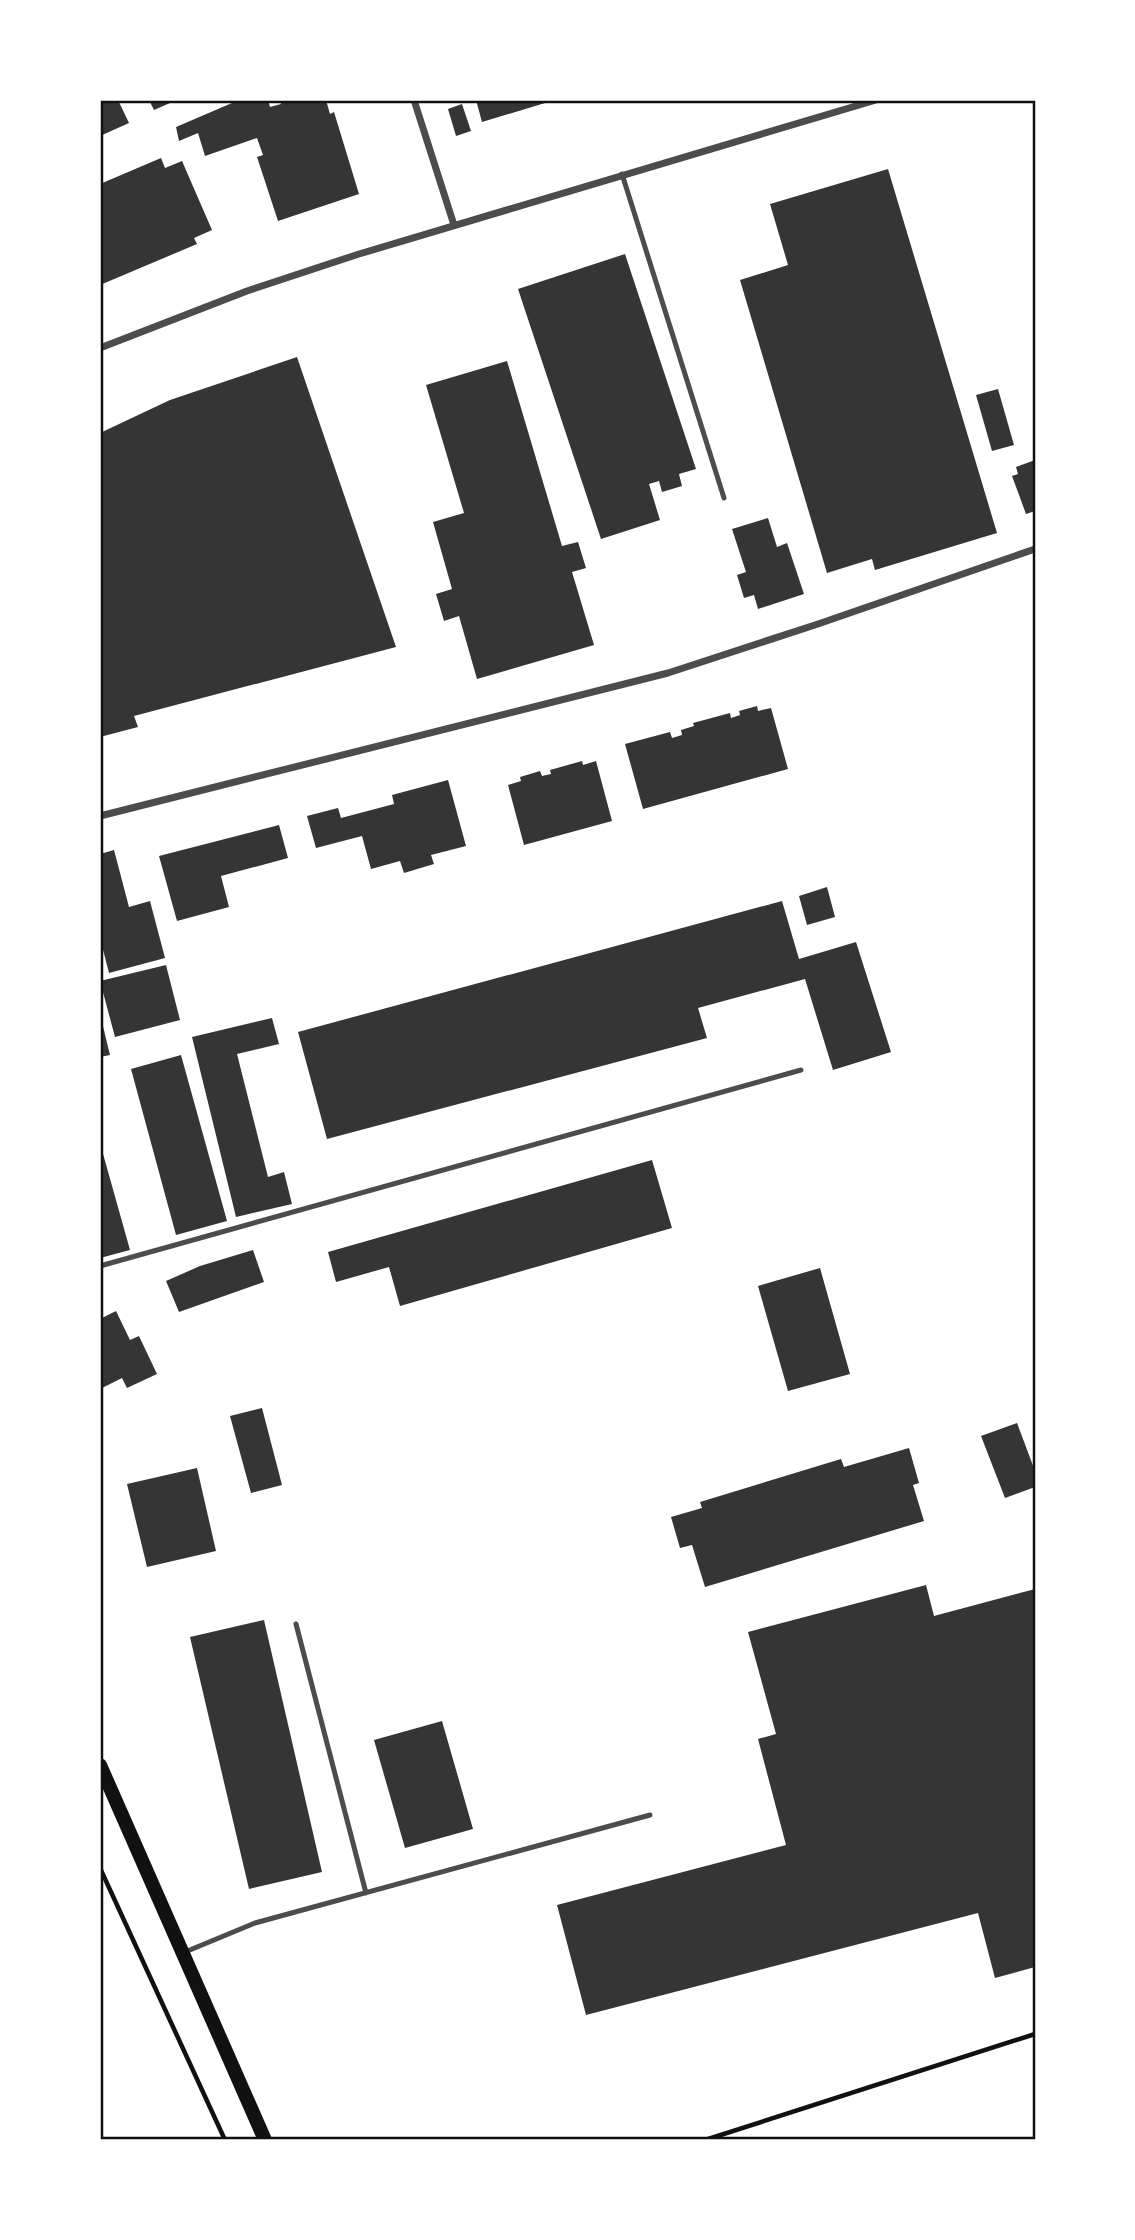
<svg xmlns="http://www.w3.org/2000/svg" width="1135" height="2240" font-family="'Space Grotesk',sans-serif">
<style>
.building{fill:#353535}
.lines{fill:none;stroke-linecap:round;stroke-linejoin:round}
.path{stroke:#111;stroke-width:4.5}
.service{stroke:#4c4c4c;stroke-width:5}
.minor{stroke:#4c4c4c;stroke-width:7}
.secondary{stroke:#111;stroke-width:14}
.neatline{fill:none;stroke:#111;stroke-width:2.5}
</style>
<rect width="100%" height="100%" fill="#fff"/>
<path class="building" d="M100 100H118L129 123 100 136Z
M149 100H177L154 110Z
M239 100H243L245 103 253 100H268L270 107 281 104 280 100H326L330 114 334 112 359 194 278 221 257 157 263 155 257 138 205 156 198 133 179 141 176 127Z
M476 100H555L482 122Z
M462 104 471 131 456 136 448 109Z
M161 158 165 168 182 161 212 230 194 238 197 244 100 285V184Z
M888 169 997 533 875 570 872 559 827 573 740 280 788 265 770 204Z
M625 254 696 469 679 474 682 486 662 492 659 481 649 484 660 520 601 539 518 289Z
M297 357 396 647 134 716 138 727 100 737V433L170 400Z
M507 361 562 546 578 542 586 568 572 572 594 645 477 679 459 616 444 621 436 594 452 589 433 522 464 513 426 385Z
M998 389 1014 445 992 451 976 395Z
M1035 460V511L1026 514 1012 476 1018 474 1016 467Z
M768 518 777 547 787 543 804 594 758 609 754 595 744 598 737 575 746 572 732 529Z
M757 706 758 711 771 708 788 769 643 809 625 744 670 732 672 738 682 735 681 730 694 726 693 723 730 713 731 718 740 715 739 711Z
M582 761 583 765 596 761 612 821 524 845 508 785 521 781 520 777 540 771 542 776 551 774 550 770Z
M448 780 466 846 431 855 434 864 404 873 400 861 371 869 362 836 316 848 307 816 338 808 341 818 394 804 392 795Z
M279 825 288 858 221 876 229 907 177 921 159 856Z
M114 850 129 907 150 901 165 958 109 973 100 938V854Z
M827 887 835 917 807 925 799 896Z
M782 901 799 959 856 942 891 1052 833 1070 805 979 698 1008 707 1038 327 1139 298 1032Z
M166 965 180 1020 115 1037 100 981Z
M101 1018 110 1055 100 1057V1019Z
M272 1018 279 1044 237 1054 268 1177 284 1172 292 1204 236 1217 192 1037Z
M181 1055 227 1221 176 1235 131 1069Z
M100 1143 130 1250 100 1258Z
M652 1160 672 1228 400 1306 389 1267 336 1282 328 1252Z
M253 1250 264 1282 179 1312 166 1281 200 1266Z
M820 1268 850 1374 788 1391 758 1286Z
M116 1311 130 1340 139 1336 157 1374 127 1388 122 1378 100 1389V1319Z
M262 1408 282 1485 251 1493 230 1416Z
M1017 1423 1035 1471V1487L1005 1498 981 1436Z
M909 1448 919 1483 913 1485 924 1521 705 1587 692 1545 680 1548 671 1517 702 1508 700 1502 841 1459 844 1467Z
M197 1468 216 1551 147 1567 127 1484Z
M926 1585 934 1616 1035 1589V1967L995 1978 978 1913 586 2015 557 1905 786 1845 758 1739 776 1734 748 1632Z
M264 1620 322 1872 249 1889 190 1637Z
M442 1721 473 1829 405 1848 374 1740Z"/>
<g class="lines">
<path class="path" d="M100 1868 225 2140
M705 2140 1035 2034"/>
<path class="service" d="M622 174 724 498
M100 1266 801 1070
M296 1624 366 1893
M185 1952 255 1923 650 1815"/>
<path class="minor" d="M414 100 454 225
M100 348 247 291 359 254 876 100
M100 816 668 673 818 624 1035 549"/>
<path class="secondary" d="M100 1765 265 2140"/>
</g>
<rect width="1135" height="2240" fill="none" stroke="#ffffff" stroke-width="203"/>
<rect x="102" y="102" width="932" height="2036" class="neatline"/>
</svg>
